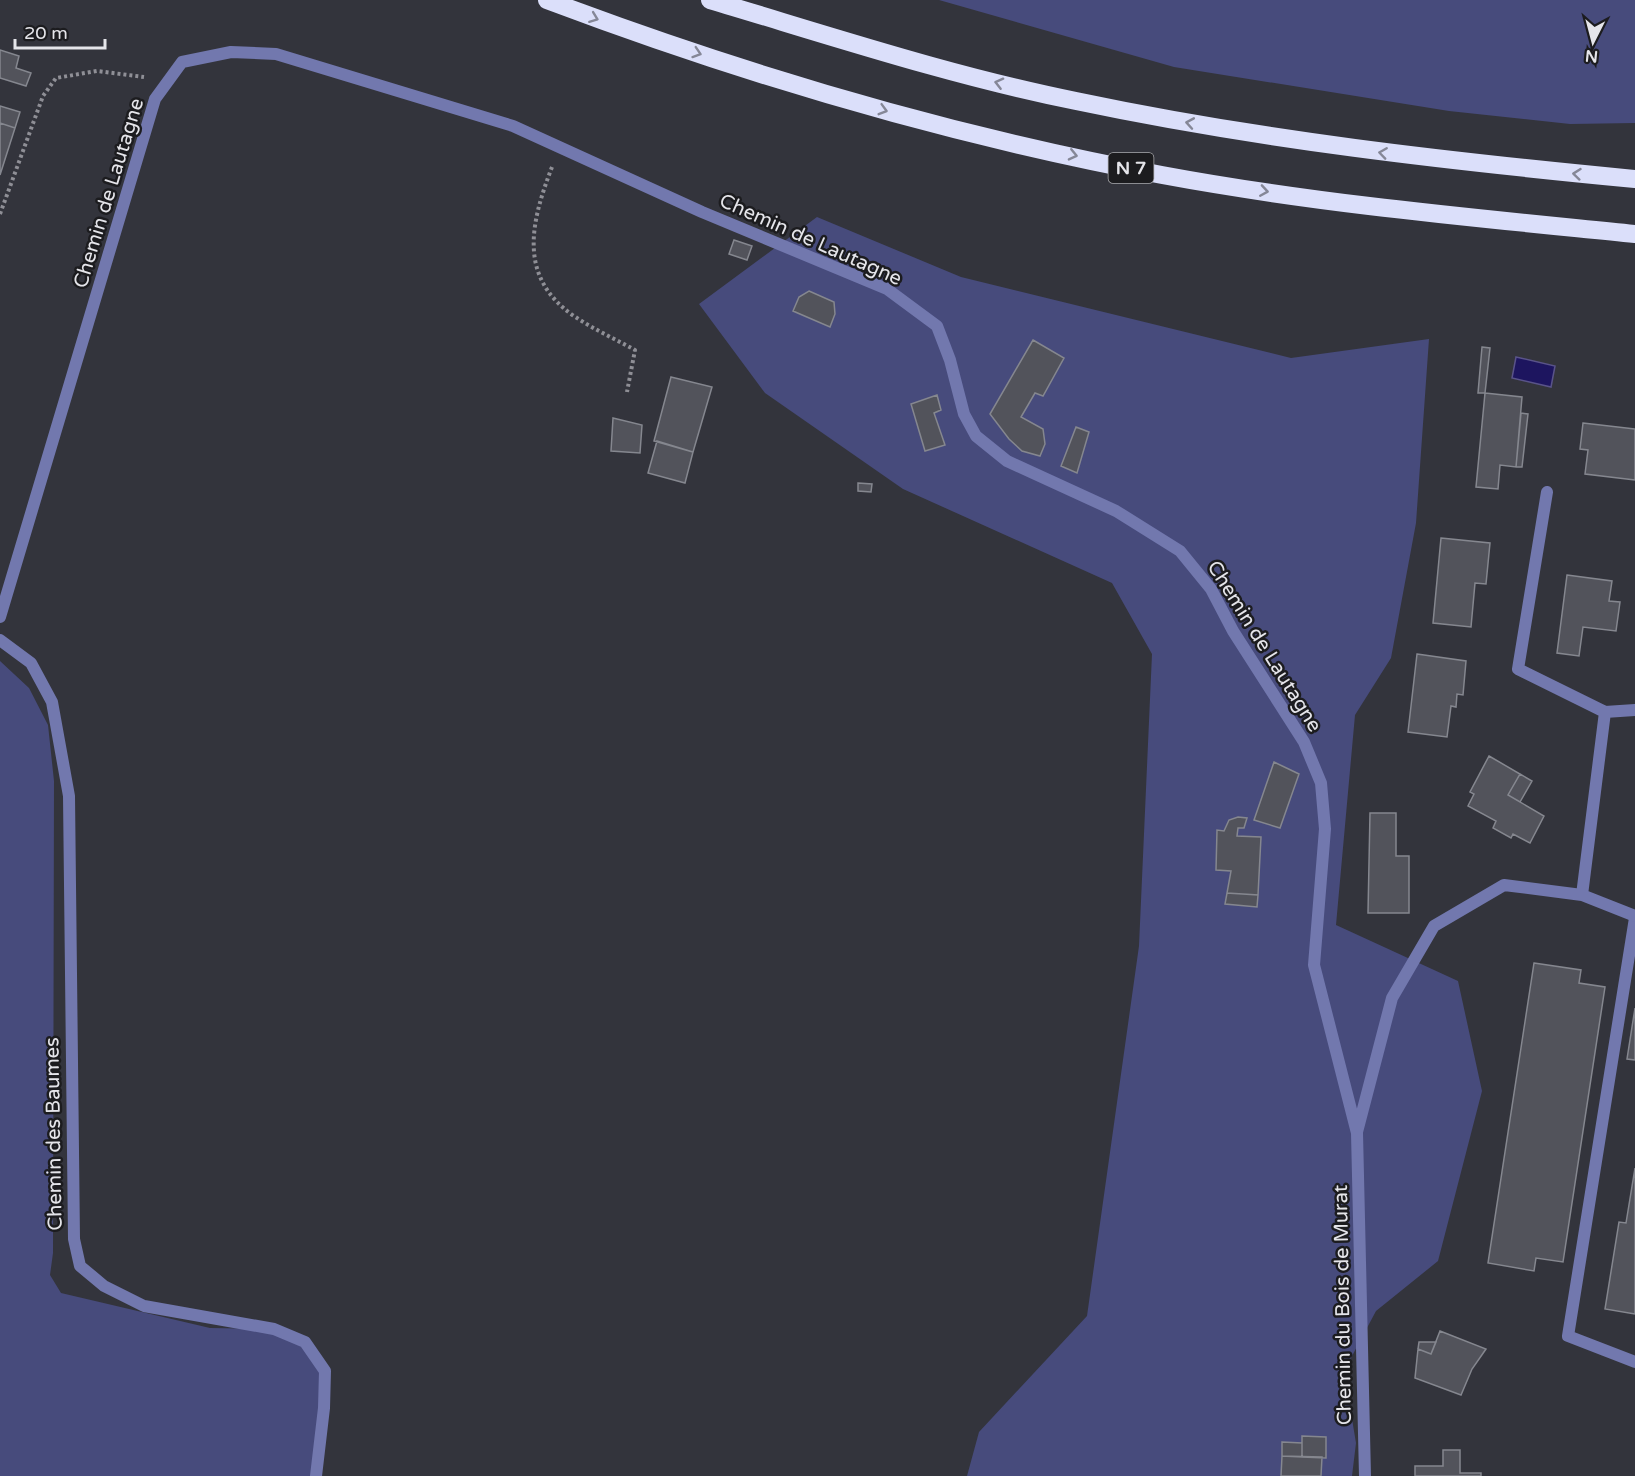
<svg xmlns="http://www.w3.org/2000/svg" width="1635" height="1476" font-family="'Varela Round',sans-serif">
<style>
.green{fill:#474b7c}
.water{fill:#1d155f;stroke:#595389;stroke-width:1.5}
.building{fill:#52535b;stroke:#85878f;stroke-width:1.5}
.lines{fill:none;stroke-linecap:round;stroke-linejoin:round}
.path{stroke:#8f8f96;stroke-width:4;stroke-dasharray:3 3;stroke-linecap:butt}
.lane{stroke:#7278ae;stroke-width:12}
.street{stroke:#7278ae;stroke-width:12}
.highway{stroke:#dbdffa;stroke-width:18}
.oneway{stroke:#858797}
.labels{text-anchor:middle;stroke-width:5;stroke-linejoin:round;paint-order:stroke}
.shield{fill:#1c1c1f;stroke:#a9a9ad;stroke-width:1.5}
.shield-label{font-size:18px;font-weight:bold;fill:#e5e5ea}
.street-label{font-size:20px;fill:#e5e5ea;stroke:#1c1c1f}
</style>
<rect width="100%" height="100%" fill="#33343c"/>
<path class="green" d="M939 0H1635V123L1570 124 1449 111 1174 67Z
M817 217 961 277 1291 358 1429 339 1416 523 1391 658 1355 715 1336 925 1458 981 1482 1091 1438 1261 1376 1311 1344 1371 1356 1443 1352 1476H967L979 1432 1087 1316 1139 946 1152 654 1112 583 903 489 765 393 699 304Z
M0 661 29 688 48 725 54 781 53 1253 50 1275 61 1293 210 1328 274 1329 305 1342 325 1371 316 1476H0Z"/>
<path class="water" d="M1516 357 1555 366 1551 387 1512 378Z"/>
<path class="building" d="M0 50 19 56 16 68 31 73 26 86 0 78Z
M0 106 20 112 15 128 0 123Z
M0 123 15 128 0 175Z
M734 240 752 246 747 260 729 254Z
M809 291 834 302 835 314 830 327 793 311 799 297Z
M1033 340 1064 358 1043 396 1035 393 1021 417 1043 429 1045 444 1040 456 1022 451 1009 439 990 414Z
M1482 347 1490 348 1485 393H1478Z
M671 377 712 387 693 452 654 441Z
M1485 393 1522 397 1516 467 1500 465 1498 489 1476 487Z
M937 395 941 410 934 413 945 445 925 451 911 404Z
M1521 413 1528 414 1522 467H1516Z
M613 418 642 425 640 453 611 451Z
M1583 423 1635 429V480L1585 474 1588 450 1580 449Z
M1076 427 1089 432 1077 473 1061 466Z
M657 441 693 452 685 483 648 473Z
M858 483 872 484 871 492 858 491Z
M1441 538 1490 543 1486 584 1475 583 1471 627 1433 623Z
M1567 575 1612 581 1609 601 1620 602 1616 631 1583 627 1579 656 1557 653Z
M1417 654 1466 661 1463 695 1457 694 1456 707 1451 706 1447 737 1408 732Z
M1489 756 1520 774 1508 795 1544 816 1530 843 1513 834 1511 838 1493 828 1496 821 1468 806 1474 794 1470 792Z
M1274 762 1299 774 1280 828 1254 820Z
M1520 774 1532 781 1520 802 1508 795Z
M1370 813H1396V856H1409V913H1368Z
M1238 817 1247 818 1244 828H1238L1237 836 1261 837 1258 895 1227 893 1231 871 1216 870 1217 830 1224 831 1229 820Z
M1227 893 1258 895 1257 907 1225 904Z
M1534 963 1581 970 1579 983 1605 987 1563 1262 1536 1258 1534 1271 1488 1263Z
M1635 1008V1060L1627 1059Z
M1635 1168V1314L1605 1309 1619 1222 1626 1223Z
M1440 1331 1486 1349 1472 1369 1461 1395 1415 1378 1418 1349 1431 1354Z
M1419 1342H1436L1431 1354 1418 1349Z
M1302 1436 1326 1437V1458L1302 1457Z
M1282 1442 1302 1443V1457L1282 1456Z
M1443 1450H1460V1473H1481V1476H1415V1466H1443Z
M1282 1456 1322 1457 1321 1476H1281Z"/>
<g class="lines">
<path class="path" d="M552 167C531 222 517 277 574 316 593 329 615 339 635 350L627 392
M0 214 43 96 56 78 97 71 144 77"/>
<path class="lane" d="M1635 918 1568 1336 1635 1362"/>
<path class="street" d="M1547 492 1518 669 1605 712
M0 617 155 99 182 62 231 52 276 54 513 126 702 212 887 289 937 326 950 360 964 414 976 436 1007 461 1116 511 1180 551 1211 589 1233 631 1304 742 1321 783 1325 829 1314 965 1357 1133 1365 1476
M0 640 31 663 52 702 69 796 74 1239 80 1266 104 1286 144 1306 274 1329 305 1342 325 1371 324 1408 316 1476
M1582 895 1605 712 1635 710
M1357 1132 1392 998 1434 926 1504 885 1582 895 1635 916"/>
<path class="highway" d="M547 0C746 75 953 136 1162 175 1318 204 1477 218 1635 234
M710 0C831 36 952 76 1076 101 1261 140 1447 161 1635 179"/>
</g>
<defs><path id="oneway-chevron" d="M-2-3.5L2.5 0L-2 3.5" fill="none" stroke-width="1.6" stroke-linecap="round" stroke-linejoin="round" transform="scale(1.5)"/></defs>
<g class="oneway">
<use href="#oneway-chevron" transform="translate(594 18) rotate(21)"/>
<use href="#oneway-chevron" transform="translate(697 53) rotate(18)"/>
<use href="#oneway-chevron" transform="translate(999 83) rotate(-166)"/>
<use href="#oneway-chevron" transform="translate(883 110) rotate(16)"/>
<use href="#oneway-chevron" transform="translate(1190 123) rotate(-170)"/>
<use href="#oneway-chevron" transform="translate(1383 153) rotate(-172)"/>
<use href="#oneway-chevron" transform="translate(1073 155) rotate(13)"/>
<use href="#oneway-chevron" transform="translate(1577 174) rotate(-174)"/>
<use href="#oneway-chevron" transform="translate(1264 191) rotate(9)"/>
</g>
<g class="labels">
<rect class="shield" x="1108.5" y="153" width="45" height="30" rx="4.5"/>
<g class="shield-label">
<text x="1131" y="174">N 7</text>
</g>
<g class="street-label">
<text transform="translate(108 193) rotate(-73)" y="7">Chemin de Lautagne</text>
<text transform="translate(811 239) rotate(24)" y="7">Chemin de Lautagne</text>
<text transform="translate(1265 646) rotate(58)" y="7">Chemin de Lautagne</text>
<text transform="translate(53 1134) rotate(-91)" y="7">Chemin des Baumes</text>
<text transform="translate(1342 1305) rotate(-91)" y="7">Chemin du Bois de Murat</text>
</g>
</g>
<g transform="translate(1593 42) rotate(186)" stroke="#1c1c1f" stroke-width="4.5" paint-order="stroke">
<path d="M0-4.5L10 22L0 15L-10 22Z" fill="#e5e5ea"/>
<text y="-9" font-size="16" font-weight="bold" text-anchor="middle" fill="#e5e5ea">N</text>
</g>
<path d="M15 39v9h90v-9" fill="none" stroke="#e5e5ea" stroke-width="3"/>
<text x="24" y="39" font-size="18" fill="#e5e5ea" stroke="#1c1c1f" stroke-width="4.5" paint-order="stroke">20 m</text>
</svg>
